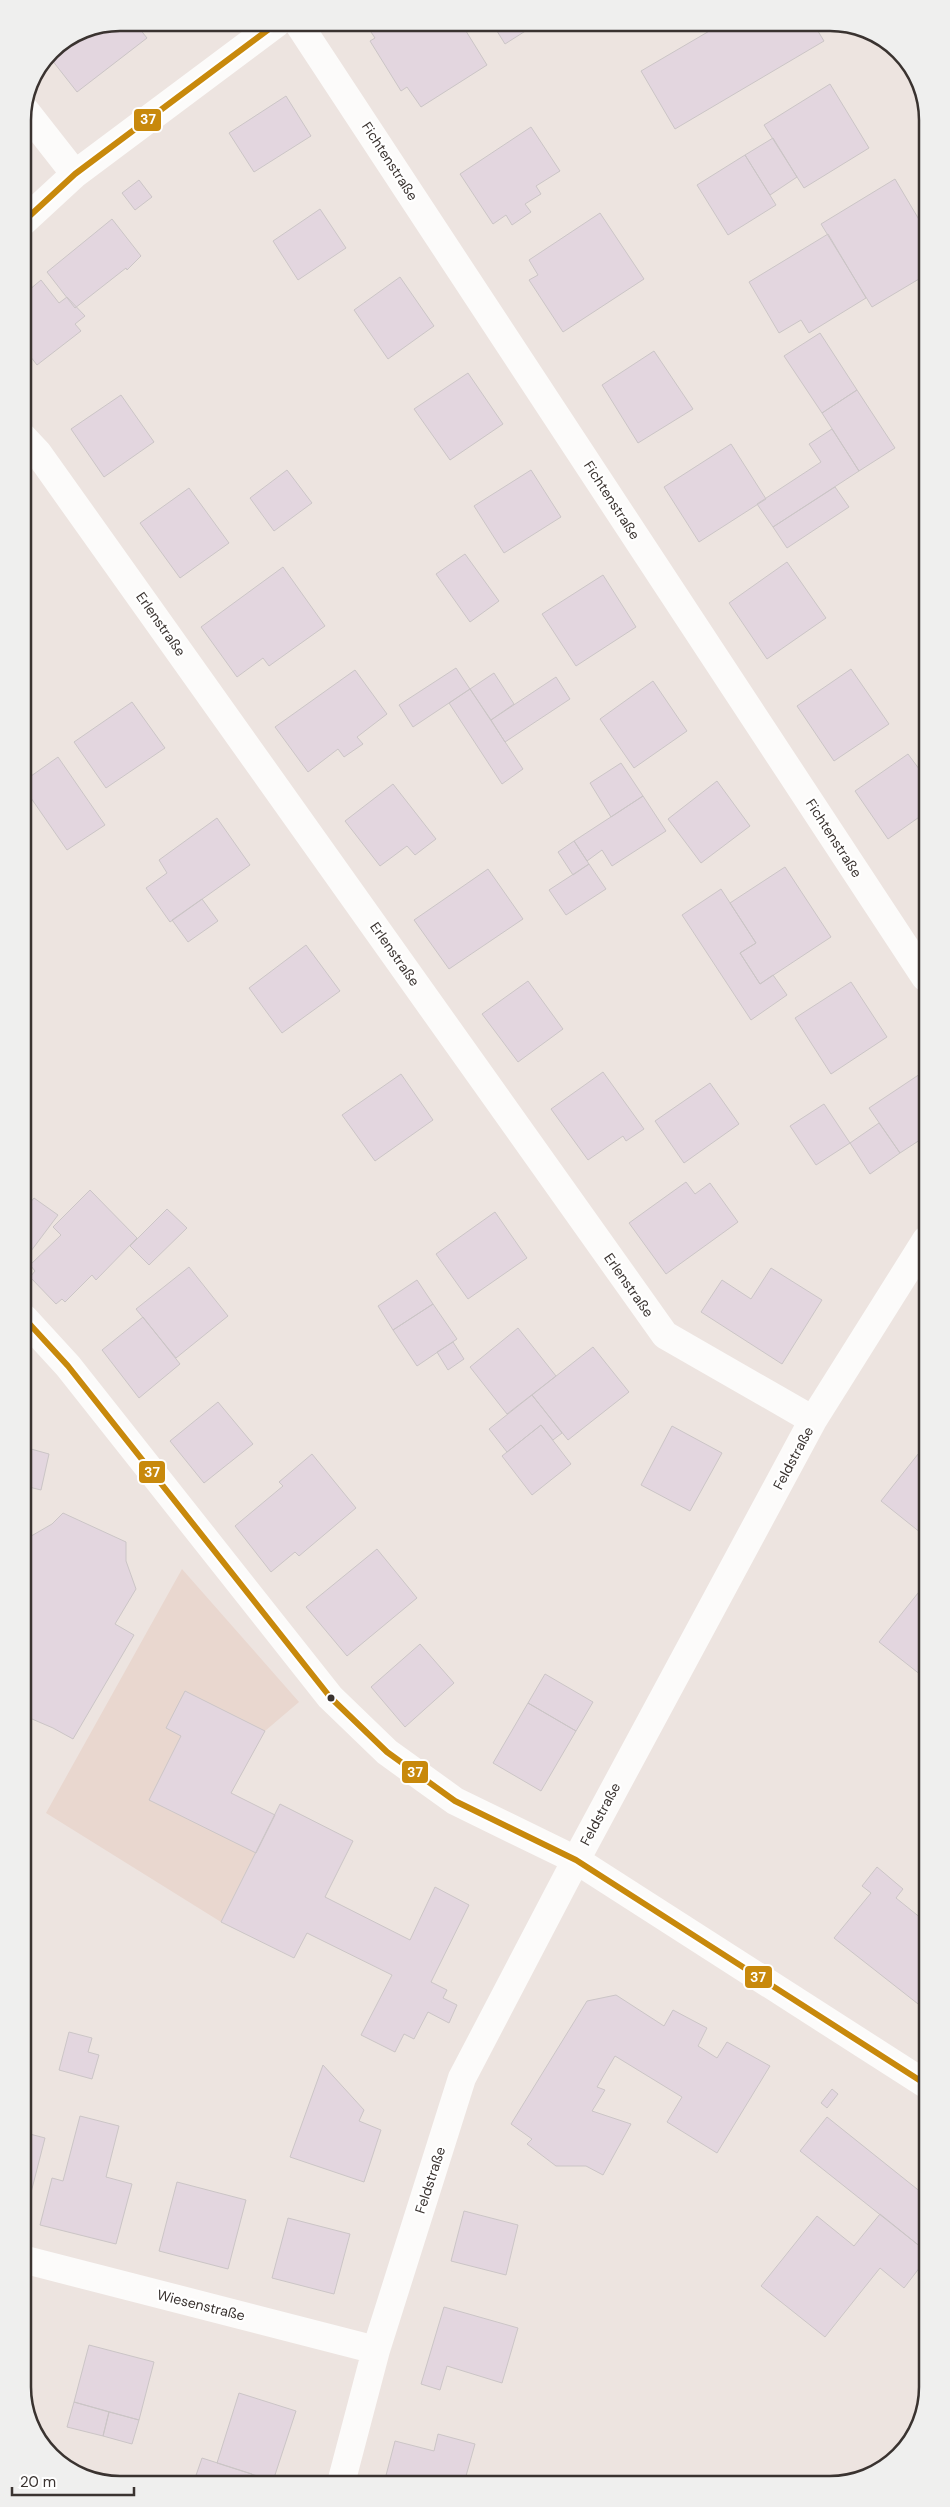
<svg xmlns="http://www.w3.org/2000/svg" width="950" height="2507" font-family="'DM Sans',sans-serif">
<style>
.built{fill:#e9d7cf}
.building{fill:#e3d6df;stroke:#cbc5c6}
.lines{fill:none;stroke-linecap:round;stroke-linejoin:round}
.minor{stroke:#fcfbfa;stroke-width:28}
.bus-1-casing{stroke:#fff;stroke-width:10}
.bus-1{stroke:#c8890c;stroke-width:6}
.bus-dot{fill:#3a3330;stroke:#fff;stroke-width:2}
.labels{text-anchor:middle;stroke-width:4.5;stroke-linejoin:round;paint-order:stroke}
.street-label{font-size:14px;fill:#3a3330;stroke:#fff}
.rim{fill:none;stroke:#3a3330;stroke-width:2.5}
.line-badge{stroke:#fff;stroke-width:2}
.badge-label{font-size:14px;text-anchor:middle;font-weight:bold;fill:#fff}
</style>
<rect width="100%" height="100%" fill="#ede4e0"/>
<path class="built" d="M182 1569 299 1702 265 1731 231 1793 275 1815 221 1922 46 1813Z"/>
<path class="building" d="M120 22 135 23 147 38 77 92 48 55 83 30Z
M365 23H461L487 65 421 107 407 87 401 91 370 41 375 38Z
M492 23H522L527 30 505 44Z
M723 23H813L824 41 675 129 641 71Z
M830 84 869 148 804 188 764 125Z
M286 96 311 136 254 172 229 133Z
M531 127 560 171 536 186 541 194 525 204 531 212 512 225 506 215 493 224 460 174Z
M773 138 797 177 770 195 745 155Z
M745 155 776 205 728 235 697 185Z
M895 179 924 228V276L872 307 821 224Z
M139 180 152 197 135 210 122 193Z
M320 209 346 248 298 280 273 241Z
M600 213 644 279 563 332 529 280 538 275 529 260Z
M112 219 141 256 127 270 126 268 75 308 47 272Z
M828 234 866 298 809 333 801 320 779 333 749 282Z
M400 277 434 326 388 359 354 310Z
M41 280 59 303 67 297 85 316 75 324 81 331 37 365 23 347V295Z
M820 333 857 390 822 413 784 356Z
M654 351 693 409 638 443 602 385Z
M468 373 503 424 450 460 414 409Z
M857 390 895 448 859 471 822 413Z
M121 395 154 442 104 477 71 429Z
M832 429 859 471 773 527 757 504 821 462 809 444Z
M731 444 766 499 699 542 664 487Z
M287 470 312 503 274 531 250 498Z
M531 470 561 517 504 553 474 506Z
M835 487 849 507 787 548 773 527Z
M189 488 229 543 180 578 140 523Z
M465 554 499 601 470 622 436 574Z
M787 562 826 618 767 659 729 603Z
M283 567 325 626 269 666 263 658 237 677 201 627Z
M603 575 636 627 576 666 542 614Z
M456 668 470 689 413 727 399 705Z
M851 669 889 724 834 761 797 706Z
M355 670 387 714 357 737 363 744 344 757 338 749 308 772 275 727Z
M494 673 514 704 491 720 470 689Z
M556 677 570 699 505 742 491 720Z
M653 681 687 731 634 768 600 719Z
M470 689 523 769 502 784 449 703Z
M132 702 165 748 106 788 74 742Z
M908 754 925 777V813L888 839 855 791Z
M58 757 105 825 67 850 24 788V781Z
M621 763 643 796 611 817 590 783Z
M717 781 750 826 701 863 668 819Z
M393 784 436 839 415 855 407 846 380 866 345 821Z
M643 796 666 831 612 866 602 850 587 861 574 841Z
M217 818 250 865 170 922 146 888 167 873 159 860Z
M574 841 589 864 573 875 558 852Z
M589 864 606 889 566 915 549 890Z
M785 867 831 937 760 984 740 953 756 943 730 903Z
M488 869 523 919 449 969 414 920Z
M721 889 756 943 740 953 760 984 773 975 787 995 751 1020 682 915Z
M202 899 218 921 188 942 172 920Z
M306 945 340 991 282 1033 249 988Z
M528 981 563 1029 518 1062 482 1014Z
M851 982 887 1037 831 1074 795 1018Z
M603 1072 644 1129 626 1141 623 1136 588 1160 551 1109Z
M923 1072 926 1076V1136L900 1153 869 1108Z
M401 1074 433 1120 375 1161 342 1115Z
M710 1083 739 1124 684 1163 655 1121Z
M824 1104 850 1143 816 1165 790 1126Z
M879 1123 900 1153 870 1174 850 1143Z
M686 1182 695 1194 710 1183 738 1222 666 1274 629 1223Z
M90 1190 137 1238 96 1280 92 1275 65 1302 62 1299 56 1304 30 1277 35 1271 30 1265 61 1235 53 1227Z
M34 1198 58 1215 28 1255 24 1252V1210Z
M167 1209 187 1228 149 1265 130 1246Z
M495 1212 527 1258 468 1299 436 1254Z
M189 1267 228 1316 176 1358 136 1309Z
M771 1268 822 1300 782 1364 701 1312 722 1280 751 1299Z
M417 1280 433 1304 393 1330 378 1306Z
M433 1304 457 1339 417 1366 393 1330Z
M143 1317 180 1364 139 1398 102 1350Z
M518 1328 556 1376 507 1414 470 1367Z
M453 1342 464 1359 448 1370 437 1352Z
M593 1347 629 1392 568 1440 532 1395Z
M532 1395 562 1433 553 1440 541 1425 507 1452 489 1429Z
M218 1402 253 1444 204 1483 170 1441Z
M541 1425 571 1464 532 1495 502 1456Z
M672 1426 722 1453 690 1511 641 1485Z
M926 1444V1537L881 1501Z
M31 1449 49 1454 41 1490 25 1486V1472Z
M312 1454 356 1508 299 1556 295 1552 271 1572 235 1526 283 1486 279 1482Z
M63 1513 126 1542V1561L136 1589 115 1624 134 1635 73 1739 53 1728 25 1716V1543L26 1539 52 1524Z
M377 1549 417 1598 347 1656 306 1607Z
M926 1583V1679L879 1642Z
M420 1644 454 1683 405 1727 371 1687Z
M545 1674 593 1702 576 1731 528 1703Z
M185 1691 265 1731 231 1793 275 1815 256 1853 149 1800 181 1736 166 1728Z
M528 1703 576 1731 541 1791 493 1763Z
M280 1804 353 1841 325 1897 410 1940 435 1887 469 1905 431 1982 447 1990 443 1998 457 2005 449 2023 428 2012 414 2039 404 2034 395 2052 361 2035 392 1975 307 1933 294 1958 221 1922Z
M877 1867 903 1889 896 1898 927 1923V2011L834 1938 871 1893 862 1886Z
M616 1995 664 2026 673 2010 707 2028 698 2046 717 2058 727 2042 770 2066 717 2153 667 2122 682 2097 615 2056 597 2087 605 2090 592 2111 631 2124 603 2175 586 2166H556L527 2144 532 2139 511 2124 587 2001Z
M69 2032 92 2038 88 2052 99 2055 92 2079 59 2070Z
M323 2065 364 2110 359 2121 381 2130 364 2182 290 2157Z
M832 2089 838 2094 827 2108 821 2103Z
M80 2116 119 2126 106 2177 132 2184 116 2244 40 2225 52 2178 63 2181Z
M827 2117 927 2197V2252L800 2151Z
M26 2133 45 2138 26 2212Z
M177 2182 246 2200 228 2269 159 2251Z
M464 2211 518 2225 506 2275 451 2261Z
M880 2214 927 2252V2258L904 2288 880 2268 825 2337 761 2286 817 2216 854 2246Z
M288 2218 350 2234 334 2294 272 2278Z
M444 2307 518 2328 502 2383 447 2366 440 2390 421 2384Z
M927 2341V2360L919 2353Z
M89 2345 154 2362 139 2420 74 2402Z
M239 2393 296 2411 273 2481 217 2463Z
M74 2402 109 2412 103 2436 67 2427Z
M109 2412 139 2420 132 2444 103 2436Z
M438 2434 475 2444 464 2483H384L395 2441 434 2451Z
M202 2458 252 2474 249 2484H193Z"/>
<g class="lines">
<path class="minor" d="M298 23 925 977
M24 109 75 174
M23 222 75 174 277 23
M23 437 38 453 665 1335 813 1420
M24 1318 68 1366 330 1697 387 1752 455 1801 576 1860 927 2085
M26 2260 376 2350
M341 2483 376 2350 462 2078 576 1860 813 1420 926 1240"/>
<g class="bus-1-casing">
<path id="bus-1" d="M23 222 75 174 277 23
M24 1318 68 1366 330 1697 387 1752 455 1801 576 1860 927 2085"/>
</g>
<use href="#bus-1" class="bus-1"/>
</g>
<circle class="bus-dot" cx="331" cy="1698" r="4.5"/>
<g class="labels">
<g class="street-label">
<text transform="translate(390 161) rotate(57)" y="5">Fichtenstraße</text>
<text transform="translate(612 500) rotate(57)" y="5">Fichtenstraße</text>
<text transform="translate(161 624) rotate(55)" y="5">Erlenstraße</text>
<text transform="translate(834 838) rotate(57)" y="5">Fichtenstraße</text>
<text transform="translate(395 954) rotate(55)" y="5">Erlenstraße</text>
<text transform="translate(629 1285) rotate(55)" y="5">Erlenstraße</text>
<text transform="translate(793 1458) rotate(-62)" y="5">Feldstraße</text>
<text transform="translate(600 1814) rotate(-62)" y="5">Feldstraße</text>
<text transform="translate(430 2180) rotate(-72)" y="5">Feldstraße</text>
<text transform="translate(201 2305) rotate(14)" y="5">Wiesenstraße</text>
</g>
</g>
<path d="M0 0H950V2507H0ZM120 31H830A89 89 0 0 1 919 120V2387A89 89 0 0 1 830 2476H120A89 89 0 0 1 31 2387V120A89 89 0 0 1 120 31Z" fill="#efefee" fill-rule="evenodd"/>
<path class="rim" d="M120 31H830A89 89 0 0 1 919 120V2387A89 89 0 0 1 830 2476H120A89 89 0 0 1 31 2387V120A89 89 0 0 1 120 31Z"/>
<g class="line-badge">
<rect x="133" y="108" width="29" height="24" rx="5" fill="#c8890c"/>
<rect x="138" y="1460" width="28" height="24" rx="5" fill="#c8890c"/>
<rect x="401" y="1760" width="28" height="24" rx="5" fill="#c8890c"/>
<rect x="744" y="1965" width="29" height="24" rx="5" fill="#c8890c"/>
</g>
<g class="badge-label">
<text x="148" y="124">37</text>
<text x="152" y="1477">37</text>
<text x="415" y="1777">37</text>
<text x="758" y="1982">37</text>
</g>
<path d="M12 2487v8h122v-8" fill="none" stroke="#3a3330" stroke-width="2.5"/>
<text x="20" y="2487" font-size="15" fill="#3a3330" stroke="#ffffff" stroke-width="4" paint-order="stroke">20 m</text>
</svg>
